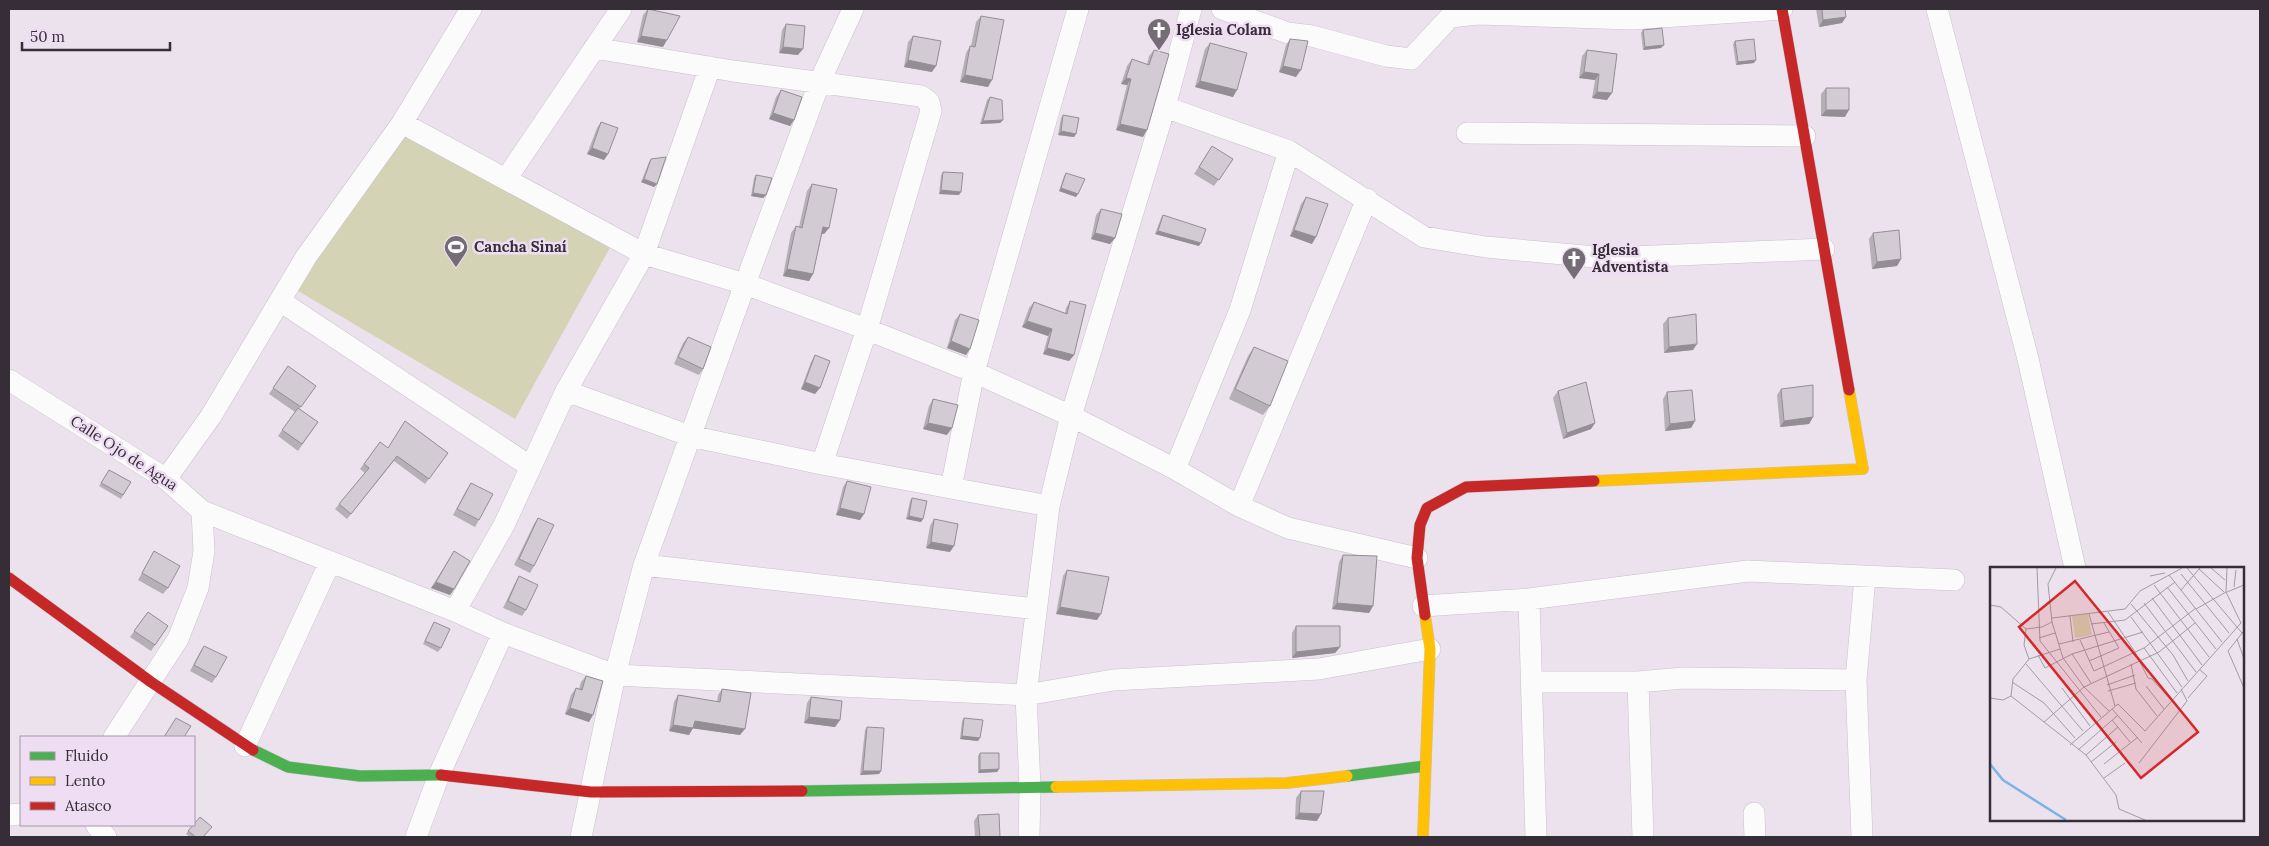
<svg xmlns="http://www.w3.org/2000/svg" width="2269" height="846" font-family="Lora,serif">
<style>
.pitch{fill:#d4d3b6}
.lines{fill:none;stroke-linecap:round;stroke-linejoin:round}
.street-casing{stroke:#c8c1ca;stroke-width:22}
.fast-casing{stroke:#c8c1ca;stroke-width:12}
.slow-casing{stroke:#c8c1ca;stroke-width:12}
.jam-casing{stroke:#c8c1ca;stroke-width:12}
.street{stroke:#fcfbfc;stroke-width:21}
.fast{stroke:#4caf50;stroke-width:11}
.slow{stroke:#ffc107;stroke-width:11}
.jam{stroke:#c62828;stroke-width:11}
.wall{fill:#b5afb6}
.shaded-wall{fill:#938e94}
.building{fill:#d2cbd4;stroke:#938e94}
.labels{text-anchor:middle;stroke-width:5;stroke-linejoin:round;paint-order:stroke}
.poi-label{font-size:15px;font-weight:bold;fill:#352e36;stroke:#efddf3;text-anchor:start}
.street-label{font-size:15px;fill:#352e36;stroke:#efddf3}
.inset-river{fill:none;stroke:#7bb4e3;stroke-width:2.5}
.inset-road{fill:none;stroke:#a39aa4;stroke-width:1}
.view{fill:#d62828;fill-opacity:0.15;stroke:#d62828;stroke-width:2.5}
.inset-edge{fill:none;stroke:#352e36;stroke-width:2.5}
</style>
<rect width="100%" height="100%" fill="#ece2ee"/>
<path class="pitch" d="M399 128 612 244 515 419 298 291Z"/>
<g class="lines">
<g class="street-casing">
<path id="street" d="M1222 9 1288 33 1312 36 1386 56 1411 59 1450 17 1478 14 1631 19 1782 9
M1937 9 2028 359 2075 568
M594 48 733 71 921 96 929 102 931 111 867 329 822 464
M1165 107 1289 151 1424 237 1486 247 1607 258 1824 249
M402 123 644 254 745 284 861 327 974 372 1071 416 1175 469 1239 506 1288 528 1417 558
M1467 133 1805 136
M506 179 621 9
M280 301 531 467
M9 380 166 479 202 511 204 551 198 588 178 639 114 737
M566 391 690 436 822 464 951 488 974 372 1078 9
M1175 469 1240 310 1289 151
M166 479 211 416 306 257 402 123 471 9
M951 488 1049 506
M1239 506 1367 199
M202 511 455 611 503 633 615 675 1026 695 1113 680 1319 669 1430 649
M644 565 1036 609
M1529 599 1536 837
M1423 606 1529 599 1748 571 1954 580
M455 611 504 525 566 391 644 254 710 67
M1532 682H1638L1683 678 1856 680
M1638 682 1643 837
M245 746 330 562
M1754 813 1755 837
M9 815 21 814
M96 825 106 837
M416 837 439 775 503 633
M581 837 615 675 644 565 745 284 820 81 853 9
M1029 837 1030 787 1026 695 1049 506 1071 416 1165 107 1191 9
M1862 837 1856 680 1865 577"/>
</g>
<g class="fast-casing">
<path id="fast" d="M253 750 288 767 360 776 441 775
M1347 776 1425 766
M802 791 1056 787"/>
</g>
<g class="slow-casing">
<path id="slow" d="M1594 481 1863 469 1849 390
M1056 787 1287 783 1347 776
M1423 837 1430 649 1425 615"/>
</g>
<g class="jam-casing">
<path id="jam" d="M1782 9 1849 390
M9 578 151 682 253 750
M1425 615 1417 558 1420 525 1427 508 1466 487 1594 481
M441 775 591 792 802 791"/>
</g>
<use href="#street" class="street"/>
<use href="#fast" class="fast"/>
<use href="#slow" class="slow"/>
<use href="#jam" class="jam"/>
</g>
<path class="wall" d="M648 9 663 47 637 42 643 15Z
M1816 9H1845L1842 23 1819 27Z
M981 16 988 87 960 82 966 53 970 46H971L976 22Z
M786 24 798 55 779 53 782 30Z
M1643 30 1661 48 1643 50 1641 33Z
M913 36 932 72 904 67 908 42Z
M1290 39 1296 77 1279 72 1286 45Z
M1735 41 1754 63 1736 65 1733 44Z
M1210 43 1233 97 1195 87 1205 49Z
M1154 50 1143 137 1116 130 1127 85 1121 84 1127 66 1132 59 1147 64 1149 56Z
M1587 50 1617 54 1607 100 1592 98 1595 80 1579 78 1582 56Z
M1826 88 1845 117 1821 116V94Z
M781 90 794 120 790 126 769 119 776 97Z
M990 97 1003 120 1000 123 980 124 987 100Z
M1063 115 1076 134 1074 137 1058 135 1061 118Z
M601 122 608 154 604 160 587 154 597 128Z
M1208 152 1233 159 1214 186 1194 174Z
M651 159 657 184 654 187 641 182 649 162Z
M943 172 959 195 939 194 941 175Z
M1066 173 1076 197 1059 191 1064 176Z
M756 175 766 195 763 198 751 196 754 178Z
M812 184 829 228 824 234H822L813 274 809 281 783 276 791 233 796 226 799 227 807 191Z
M1306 197 1312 244 1290 236 1301 204Z
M1101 209 1115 238 1110 244 1091 239 1096 215Z
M1163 215 1199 246 1155 234 1161 218Z
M1873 233 1901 259 1897 266 1872 269 1869 239Z
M1070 301 1074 355 1069 361 1043 354 1048 336 1022 327 1029 308 1034 302 1065 313 1066 308Z
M960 314 966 355 947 348 955 320Z
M1668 318 1693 350 1664 353 1663 324Z
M688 337 703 369 699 375 674 364 683 343Z
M1254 347 1270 406 1263 415 1229 399 1248 356Z
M815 355V394L801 389 811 362Z
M288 366 316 386 299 409 318 422 298 451 278 436 295 412 269 394Z
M1781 389 1813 417 1809 424 1780 427 1777 395Z
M1558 391 1595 423 1591 429 1563 439 1553 398Z
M1667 392 1695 421 1691 428 1665 431 1663 399Z
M933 399 947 435 923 429 929 406Z
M405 421 448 453 425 484 394 461 347 519 335 509 365 473 360 469 380 442 388 448Z
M109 470 131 482 121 499 99 486Z
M847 481 860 520 836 515 843 487Z
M471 483 479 520 475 527 453 515 467 489Z
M912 498 923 519 921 522 906 519 910 501Z
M538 518 534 566 530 573 514 565 534 524Z
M934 519 950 552 926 548 930 526Z
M154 551 168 588 163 594 138 580Z
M454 551V589L450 595 431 588Z
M1343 555 1373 606 1369 613 1332 609 1339 562Z
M1067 570 1097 620 1056 614 1063 576Z
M519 576 526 610 522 616 503 608 515 583Z
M148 612 168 626 151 651 130 637Z
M434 622 441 648 438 652 423 644Z
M1296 626 1340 647 1335 653 1292 658V633Z
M204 646 216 677 212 683 190 671 200 652Z
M586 676 589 722 565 714 571 695 576 688 579 689 581 682Z
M722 689 740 735 693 728 689 735 669 731 674 702 678 695 717 702 718 695Z
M811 697 840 720 835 727 804 723 807 703Z
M964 718 978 741 960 739 962 721Z
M867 727 881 771 879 774 860 775 865 730Z
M980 753 999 769 997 772 978 773V756Z
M1301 791 1317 821 1295 819 1296 798Z
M978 815 1000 837H975L974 821Z
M188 831 203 837H190L186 834Z"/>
<path class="shaded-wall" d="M1846 17 1842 23 1819 27 1823 20Z
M641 36 667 40 663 47 637 42Z
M1664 45 1661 48 1643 50 1645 47Z
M783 47 803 49 798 55 779 53Z
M908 60 936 66 932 72 904 67Z
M1756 60 1754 63 1736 65 1738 62Z
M1283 66 1301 70 1296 77 1279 72Z
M1584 72 1599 74 1595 80 1579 78Z
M965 75 992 80 988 87 960 82Z
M1126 78 1131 79 1127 85 1121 84Z
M1200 81 1237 90 1233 97 1195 87Z
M1597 92 1612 93 1607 100 1592 98Z
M1826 110H1849L1845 117 1821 116Z
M773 113 794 120 790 126 769 119Z
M1003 120 1000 123 980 124 983 121Z
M1120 124 1147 130 1143 137 1116 130Z
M1061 131 1076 134 1074 137 1058 135Z
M592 148 608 154 604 160 587 154Z
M644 179 657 184 654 187 641 182Z
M1061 188 1078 194 1076 197 1059 191Z
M941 190 961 192 959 195 939 194Z
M753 193 766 195 763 198 751 196Z
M823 227 829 228 824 234 819 233Z
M1294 230 1316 237 1312 244 1290 236Z
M1158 231 1201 243 1199 246 1155 234Z
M1095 233 1115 238 1110 244 1091 239Z
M1901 259 1897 266 1872 269 1877 262Z
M787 269 813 274 809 281 783 276Z
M1027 321 1052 329 1048 336 1022 327Z
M951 341 970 349 966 355 947 348Z
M1697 344 1693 350 1664 353 1669 347Z
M1047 348 1074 355 1069 361 1043 354Z
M805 382 820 388 815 394 801 389Z
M1813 417 1809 424 1780 427 1784 421Z
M1695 421 1691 428 1665 431 1670 424Z
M928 423 952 428 947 435 923 429Z
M1595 423 1591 429 1563 439 1567 433Z
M840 508 864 514 860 520 836 515Z
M909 516 923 519 921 522 906 519Z
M931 542 954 546 950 552 926 548Z
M436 582 454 589 450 595 431 588Z
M1337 603 1373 606 1369 613 1332 609Z
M1060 607 1101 614 1097 620 1056 614Z
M1340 647 1335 653 1292 658 1296 652Z
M570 708 593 715 589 722 565 714Z
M809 717 840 720 835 727 804 723Z
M695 721 745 729 740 735 690 728Z
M673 725 693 728 689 735 669 731Z
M962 736 980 738 978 741 960 739Z
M999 769 997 772 978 773 980 770Z
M863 771H881L879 774 860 775Z
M1299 813 1321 814 1317 821 1295 819Z"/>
<path class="building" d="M648 9 680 16 667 40 641 36Z
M1822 9H1845L1846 17 1823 20Z
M981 16 1004 20 992 80 965 75 970 46 975 47Z
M786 24 805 26 803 49 783 47Z
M1662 28 1664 45 1645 47 1643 30Z
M913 36 941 41 936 66 908 60Z
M1290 39 1308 41 1301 70 1283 66Z
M1754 39 1756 60 1738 62 1735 41Z
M1210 43 1247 53 1237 90 1200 81Z
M1154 50 1169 54 1147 130 1120 124 1131 79 1126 78 1132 59 1149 65Z
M1587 50 1617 54 1612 93 1597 92 1599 74 1584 72Z
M1826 88H1849V110H1826Z
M781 90 802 97 794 120 773 113Z
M990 97 1002 100 1003 120 983 121Z
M1063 115 1079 118 1076 134 1061 131Z
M601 122 618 128 608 154 592 148Z
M1212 146 1233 159 1219 180 1199 167Z
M666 157 657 184 644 179 651 159Z
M943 172 963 173 961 192 941 190Z
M1066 173 1085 179 1078 194 1061 188Z
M756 175 772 178 766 195 753 193Z
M812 184 837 189 829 228 823 227 813 274 787 269 796 226 802 228Z
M1306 197 1328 204 1316 237 1294 230Z
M1101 209 1122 214 1115 238 1095 233Z
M1163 215 1206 229 1201 243 1158 231Z
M1899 230 1901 259 1877 262 1873 233Z
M1070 301 1086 305 1074 355 1047 348 1052 329 1027 321 1034 302 1067 314Z
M960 314 979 320 970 349 951 341Z
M1696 314 1697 344 1669 347 1668 318Z
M688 337 711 347 703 369 678 357Z
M1254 347 1288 361 1270 406 1235 389Z
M815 355 830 361 820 388 805 382Z
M288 366 316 386 301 407 273 388Z
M1586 382 1595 423 1567 433 1558 391Z
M1813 385V417L1784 421 1781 389Z
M1692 390 1695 421 1670 424 1667 392Z
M933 399 958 405 952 428 928 423Z
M298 408 318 422 302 444 282 430Z
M405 421 448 453 429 479 397 456 351 514 339 504 369 468 364 464 380 442 388 448Z
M109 470 131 482 123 495 101 483Z
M847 481 871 487 864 514 840 508Z
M471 483 493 494 479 520 457 509Z
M912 498 927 501 923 519 909 516Z
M538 518 554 525 534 566 519 559Z
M934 519 958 524 954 546 931 542Z
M154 551 180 566 168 588 142 573Z
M454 551 470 561 454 589 436 582Z
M1343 555 1377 556 1373 606 1337 603Z
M1067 570 1109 577 1101 614 1060 607Z
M519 576 538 585 526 610 508 601Z
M148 612 168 626 155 645 134 631Z
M434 622 450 629 441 648 425 641Z
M1296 626H1340V647L1296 652Z
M204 646 227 657 216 677 194 665Z
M586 676 603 681 593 715 570 708 576 688 582 690Z
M722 689 751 693 745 729 695 721 693 728 673 725 678 695 720 702Z
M811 697 842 701 840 720 809 717Z
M176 718 191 726 184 737H164Z
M964 718 983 720 980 738 962 736Z
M867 727 884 728 881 771H863Z
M980 753H999V769L980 770Z
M1301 791H1324L1321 814 1299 813Z
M999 814 1000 837H980L978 815Z
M200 817 212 827 203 837H196L188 831Z"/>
<defs>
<g id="church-pin" transform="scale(1.25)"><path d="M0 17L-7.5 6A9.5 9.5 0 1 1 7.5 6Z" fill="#756d76" stroke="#efddf3"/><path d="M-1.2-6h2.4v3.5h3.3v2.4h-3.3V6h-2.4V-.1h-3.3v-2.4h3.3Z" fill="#fff"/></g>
<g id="stadium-pin" transform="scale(1.25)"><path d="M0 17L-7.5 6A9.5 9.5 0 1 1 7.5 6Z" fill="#756d76" stroke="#efddf3"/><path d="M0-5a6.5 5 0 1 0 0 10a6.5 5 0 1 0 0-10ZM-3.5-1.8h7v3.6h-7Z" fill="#fff"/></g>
</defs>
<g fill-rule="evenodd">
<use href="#church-pin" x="1159" y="30"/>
<use href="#stadium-pin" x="456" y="247"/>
<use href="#church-pin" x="1574" y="259"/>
</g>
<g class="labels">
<g class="poi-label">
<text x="1176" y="35">Iglesia Colam</text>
<text x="474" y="252">Cancha Sinaí</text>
<text x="1592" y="255">Iglesia<tspan x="1592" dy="17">Adventista</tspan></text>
</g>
<g class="street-label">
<text transform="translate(124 453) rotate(33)" y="5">Calle Ojo de Agua</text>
</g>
</g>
<g transform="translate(1990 567)">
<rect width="254" height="254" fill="#ece2ee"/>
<path d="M98 47 102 68 85 71 82 49Z" fill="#d4d3b6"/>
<path class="inset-river" d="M0 197 13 213 76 253"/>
<path class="inset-road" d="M47 1 50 74 111 150M66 1 58 17 62 55 73 91 94 120 119 144M197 1 252 66M221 1 235 13M209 2 234 25M191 7 239 66M179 8 232 75M160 9 175 6M164 18 219 90M177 20 226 82M244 20 246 3M191 23 210 1M237 25 254 18M162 31 212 98M154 36 206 105M141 37 183 88 198 114M0 38 11 40 36 62M206 42 236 25M118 45 145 85 158 111 162 112 181 133M99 47 125 139M80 49 83 75M141 50 192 120M62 51 135 42 150 24 192 1M101 57 135 53 185 15M36 62 52 60 62 55M253 65 238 84 254 121M49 71 65 66M247 72 254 92M90 73 104 104 154 81 206 41M69 77 119 65M154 81 187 126M82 87 101 116M48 88 55 101 82 87 153 65M39 92 70 82M99 94 129 81 114 56M36 97 93 164M141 97 146 122 167 149M22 115 54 136 85 171M117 118 145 108M156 119 174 142M72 121 100 159M118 124 146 116M21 129 96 188 126 228 129 242 155 253M21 129 23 112 39 92 34 78 36 62M0 131 13 133 21 129M198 131 217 109 209 102M122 142 152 176M122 153 140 175M54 155 94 120 169 85 205 56M80 178 128 137 155 164 251 56 236 25 237 1M88 183 128 148M96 188 128 160M101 195 126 175M149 196 197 134 191 122M114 197 148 170M114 211 135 196"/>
<path class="view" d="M85 14 208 165 151 211 29 60Z"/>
<rect width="254" height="254" class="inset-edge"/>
</g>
<rect width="2269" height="846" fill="none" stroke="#352e36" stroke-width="20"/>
<rect x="20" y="736" width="175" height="90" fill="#efddf3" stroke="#a597a7"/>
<rect x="30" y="752" width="25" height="8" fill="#4caf50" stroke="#a597a7"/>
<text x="65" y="761" font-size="15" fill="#352e36">Fluido</text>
<rect x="30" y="777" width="25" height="8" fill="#ffc107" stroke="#a597a7"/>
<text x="65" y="786" font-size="15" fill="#352e36">Lento</text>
<rect x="30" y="802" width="25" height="8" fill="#c62828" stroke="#a597a7"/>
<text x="65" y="811" font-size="15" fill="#352e36">Atasco</text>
<path d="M22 42v8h148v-8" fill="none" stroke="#352e36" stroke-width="2.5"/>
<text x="30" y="42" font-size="15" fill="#352e36" stroke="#efddf3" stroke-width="4" paint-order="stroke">50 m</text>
</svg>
